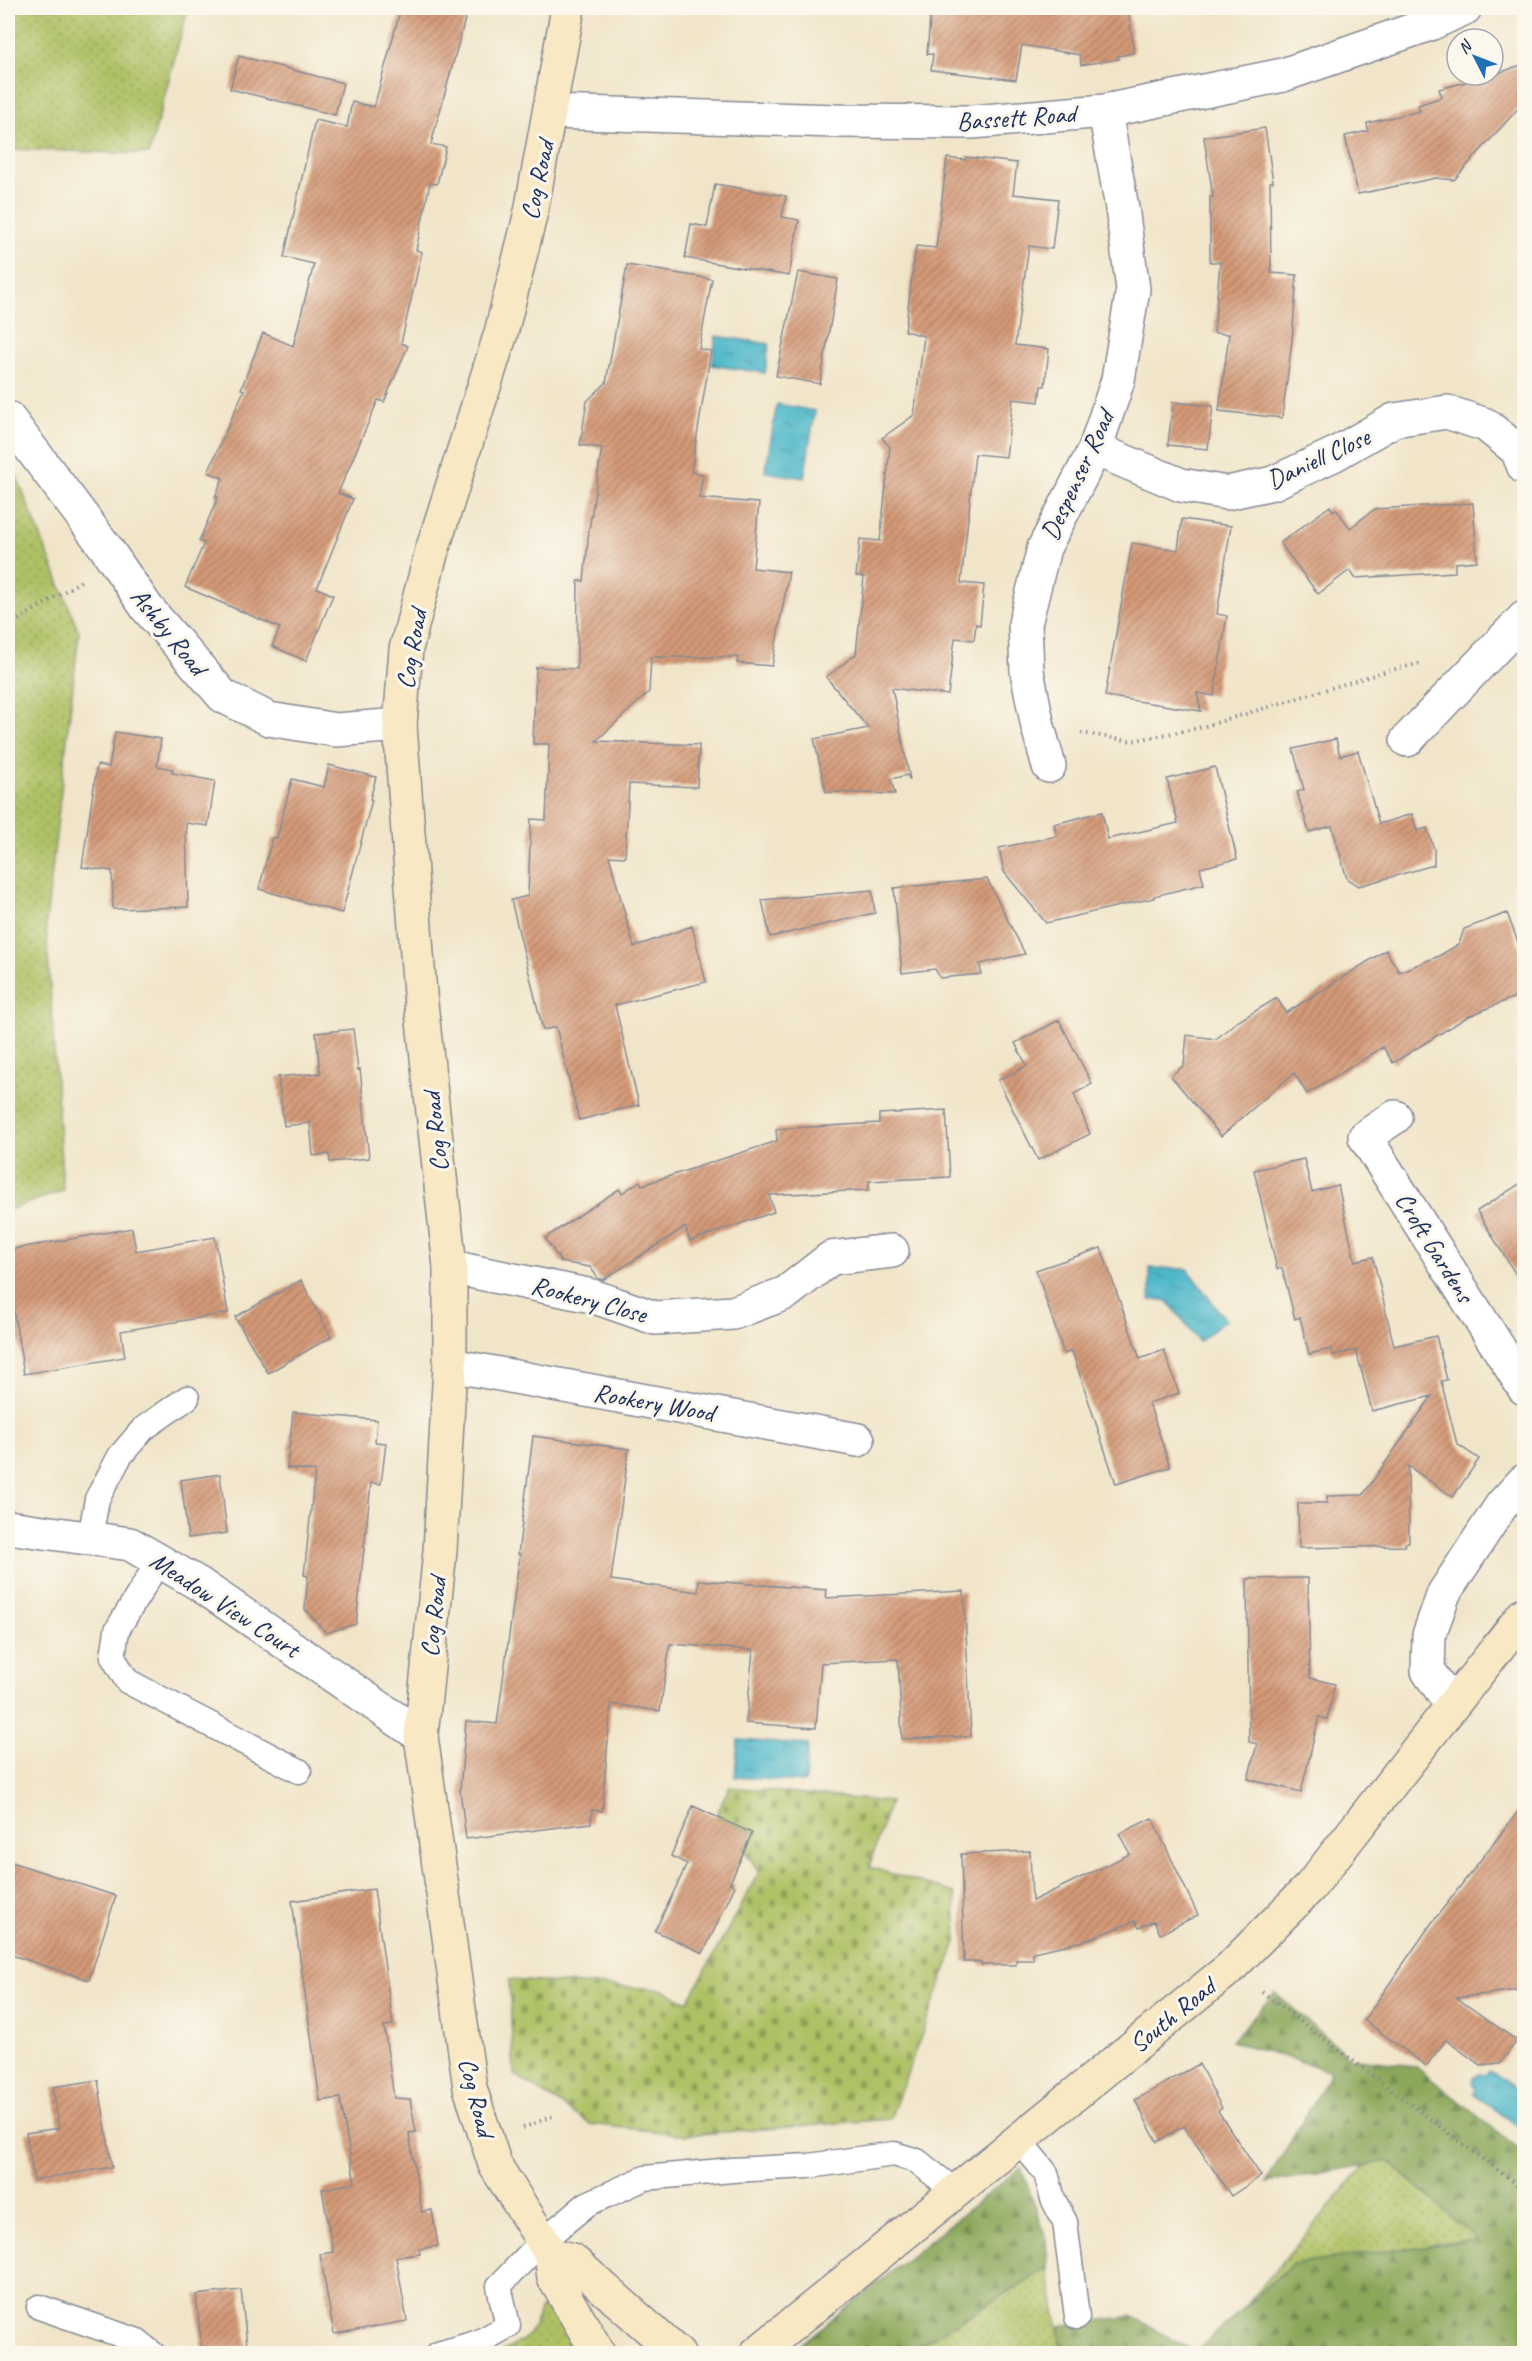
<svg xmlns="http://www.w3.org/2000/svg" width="1532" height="2361" font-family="Caveat,sans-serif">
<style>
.grass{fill:url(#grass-dots);stroke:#657862;stroke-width:1.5}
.forest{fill:url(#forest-firs);stroke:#536b5c;stroke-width:1.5}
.cemetery{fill:url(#cemetery-stones);stroke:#657862;stroke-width:1.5}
.water{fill:url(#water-ripples);stroke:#347494;stroke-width:1.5}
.building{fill:url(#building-hatch)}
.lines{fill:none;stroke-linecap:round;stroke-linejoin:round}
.lane-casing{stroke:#868a94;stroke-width:27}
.street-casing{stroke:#868a94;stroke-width:36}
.secondary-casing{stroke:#868a94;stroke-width:36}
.path{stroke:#868a94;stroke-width:4;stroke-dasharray:1.5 4.5;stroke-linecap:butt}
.lane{stroke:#fff;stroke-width:24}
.street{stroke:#fff;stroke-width:33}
.secondary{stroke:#f8e8c3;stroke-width:33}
.labels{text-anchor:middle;stroke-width:6;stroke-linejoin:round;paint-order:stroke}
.street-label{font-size:26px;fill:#1b2f5e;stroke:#fbf7ec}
</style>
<defs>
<pattern id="grass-dots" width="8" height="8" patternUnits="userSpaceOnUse" patternTransform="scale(1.5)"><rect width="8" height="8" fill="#afc165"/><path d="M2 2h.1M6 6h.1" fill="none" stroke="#8e9d56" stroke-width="1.8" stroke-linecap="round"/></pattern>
<pattern id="forest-firs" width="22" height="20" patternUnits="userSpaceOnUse" patternTransform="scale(1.5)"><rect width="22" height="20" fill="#8ba75a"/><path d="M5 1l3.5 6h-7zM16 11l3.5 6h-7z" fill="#71884e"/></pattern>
<pattern id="cemetery-stones" width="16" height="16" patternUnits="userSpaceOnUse" patternTransform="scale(1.5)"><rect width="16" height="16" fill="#afc165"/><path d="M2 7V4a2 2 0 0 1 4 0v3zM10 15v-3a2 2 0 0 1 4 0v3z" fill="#8e9d56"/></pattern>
<pattern id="water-ripples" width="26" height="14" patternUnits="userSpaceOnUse" patternTransform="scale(1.5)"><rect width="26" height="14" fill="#4db8c9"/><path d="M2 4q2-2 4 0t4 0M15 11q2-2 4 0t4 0" fill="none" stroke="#3f96a6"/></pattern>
<pattern id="building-hatch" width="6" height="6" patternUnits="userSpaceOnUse" patternTransform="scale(1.5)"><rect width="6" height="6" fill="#d49a77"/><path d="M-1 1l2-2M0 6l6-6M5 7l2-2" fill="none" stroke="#ab7e65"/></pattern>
</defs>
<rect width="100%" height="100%" fill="#fbf7ec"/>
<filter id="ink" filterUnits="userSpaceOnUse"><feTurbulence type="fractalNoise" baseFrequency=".0167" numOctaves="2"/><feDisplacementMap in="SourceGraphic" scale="12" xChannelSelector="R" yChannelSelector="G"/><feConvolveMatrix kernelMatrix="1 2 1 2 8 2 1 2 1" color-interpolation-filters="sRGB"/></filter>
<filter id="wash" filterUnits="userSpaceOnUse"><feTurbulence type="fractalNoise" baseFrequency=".008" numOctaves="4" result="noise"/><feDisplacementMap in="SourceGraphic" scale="24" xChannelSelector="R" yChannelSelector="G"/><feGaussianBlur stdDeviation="1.35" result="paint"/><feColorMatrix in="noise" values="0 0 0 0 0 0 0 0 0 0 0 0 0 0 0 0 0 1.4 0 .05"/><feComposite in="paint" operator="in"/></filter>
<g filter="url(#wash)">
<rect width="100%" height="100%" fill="#f1e5c9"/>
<path class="grass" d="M8 8H188L149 154 8 149Z
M8 455 79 632 46 923 63 1191 8 1210Z
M1388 2161 1478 2239 1292 2264 1239 2313 1364 2166Z
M1048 2268 1062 2353H906Z
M553 2302 580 2354H496C524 2342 531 2338 541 2308Z"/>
<path class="forest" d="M1275 1993 1350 2058 1415 2066 1524 2153V2353H1062L1058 2326 1132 2316 1195 2352 1292 2264 1477 2239 1388 2161 1266 2183 1332 2071 1231 2041Z
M1021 2167 1046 2237 1048 2268 906 2353H791Z"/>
<path class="cemetery" d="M729 1787 890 1802 869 1867 955 1893 957 1940 890 2119 687 2135 590 2124 514 2074 509 1980 661 1989 688 2002 759 1872 745 1851 752 1833 716 1816Z"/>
<path class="water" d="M716 336 769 344 765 373 712 365Z
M777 404 815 411 804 478 765 472Z
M1150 1268 1187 1269 1226 1320 1199 1342 1168 1301 1150 1300Z
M738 1740 808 1745 805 1782 735 1777Z
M1490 2070 1524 2094V2120L1519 2127 1473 2093 1475 2089 1472 2083 1473 2077 1479 2073 1487 2074Z"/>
<g id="blocks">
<path class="building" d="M401 8H468L431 144 446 147 437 184 430 183 416 250 422 252 401 343 408 346 384 402 378 400 338 493 353 499 317 588 333 595 306 661 272 646 280 628 185 587 204 543 199 541 218 497H215L223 478 208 472 244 390 241 389 263 333 293 346 314 264 284 257 315 120 347 127 352 102 374 107Z
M931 8H1128L1134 53 1118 56 1119 59 1081 65 1080 55 1022 45 1016 80 931 70 933 54H927Z
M239 56 343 83 335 115 230 89Z
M1524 64V102L1454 180 1436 178 1358 194 1345 136 1368 131 1367 123 1420 111 1418 105 1442 97 1439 89 1493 75Z
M1265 128 1273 182H1270L1271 273 1297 275 1292 341 1282 418 1219 411 1229 334 1214 333 1220 262H1210V197H1213L1204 137Z
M966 157 1017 163 1013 194 1058 199 1052 249 1029 246 1015 345 1049 349 1045 386H1041L1039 402 1013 399 1006 457 975 454 961 583 984 585 980 625 976 624 974 640 955 638 948 695 892 688 910 780 907 775 891 779 895 794 826 792 814 739 868 728 826 677 856 654 864 577 856 576 860 539 880 541 890 447 882 438 914 415 924 336 905 331 916 246 936 248 947 158 966 160Z
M715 184 786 196 782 217 799 220 789 276 685 258 691 224 707 227Z
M627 265 712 279 699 349 711 351 691 472 703 474 699 498 759 503 753 568 789 572 772 666 737 663 738 657H651L649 692 596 741 699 745 697 787 629 784 625 857 609 856 634 947 692 926 706 982 615 1005 639 1105 579 1120 556 1027 543 1030 511 900 528 896 531 819 546 820 549 744H533L536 667 577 669 578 581H584L589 530 602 448 580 445 587 401 606 383Z
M798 272 838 279 820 384 776 376Z
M1173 402 1213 406 1208 449 1168 445Z
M1473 503 1477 561 1455 563V572L1355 578 1350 570 1318 594 1280 543 1330 506 1333 511 1336 509 1350 528 1375 509Z
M1182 519 1231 526 1217 614 1227 616 1214 696 1197 693 1201 711 1105 696 1132 543 1178 550Z
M115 732 161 739 157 766 173 769 172 773 215 781 208 826 186 823 188 907 113 909 112 871 82 867 97 765 109 767Z
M1336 739 1340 756 1358 751 1379 824 1412 814 1417 831 1427 828 1434 849V865L1359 886 1347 879 1332 826 1309 832 1297 792 1304 790 1293 749Z
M329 765 376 777 370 799 372 800 342 913 259 889 272 838H277L292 779 324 787Z
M1215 767 1237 859 1200 868 1204 884 1154 896V898L1046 923 1004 872 999 848 1057 836 1054 824 1102 812 1108 839 1178 823 1167 779Z
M987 879 1025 954 980 964 981 974 940 978 935 969 902 973 894 888Z
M872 890 875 913 770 937 762 900Z
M1507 913 1524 958V993L1467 1017 1393 1063 1383 1047 1307 1094 1294 1073 1221 1136 1171 1076 1184 1065 1187 1035 1216 1039 1235 1023 1277 998 1286 1013 1386 950 1399 972 1439 956 1459 944 1464 929Z
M1059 1020 1092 1084 1074 1094 1090 1134 1038 1160 998 1080 1027 1066 1015 1043Z
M353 1029 358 1070 360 1069 369 1158 330 1162 329 1154 313 1156 310 1123 284 1126 278 1077 320 1073 316 1033Z
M946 1110 950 1177 869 1181V1190L769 1195 774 1212 690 1241 685 1227 603 1280 598 1278 590 1267 561 1262 545 1238 619 1189 622 1193 640 1181 642 1185 777 1141 776 1129 879 1123V1114Z
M1304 1159 1312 1192 1338 1185 1355 1261 1373 1257 1394 1346 1436 1336 1447 1380 1441 1381 1457 1444 1479 1459 1453 1497 1408 1466 1409 1542 1405 1543V1546L1299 1548 1298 1503H1327V1496L1363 1495 1432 1396 1372 1411 1356 1350 1333 1355 1331 1349 1309 1354 1300 1317 1295 1319 1282 1268 1277 1269 1254 1170Z
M1524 1181V1288L1477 1211Z
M132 1228 136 1251 215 1237 228 1313 121 1331 125 1357 24 1374 8 1277V1250Z
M1101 1248 1140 1359 1164 1350 1179 1393 1149 1403 1170 1467 1116 1484 1072 1351 1064 1354 1036 1270Z
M301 1280 331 1337 268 1373 235 1317Z
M293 1412 377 1420 375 1442 386 1443 381 1484 371 1483 356 1624 326 1633 305 1609 308 1576 304 1575 315 1471 287 1468Z
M533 1436 629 1449 611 1580 698 1592 699 1580 827 1590 826 1598 964 1591 971 1736 902 1739 898 1659 821 1663 816 1728 746 1723 753 1650 670 1644 660 1711 611 1704 602 1811 592 1810 591 1823 466 1839 460 1789 466 1721 497 1724 520 1554H518Z
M220 1474 227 1533 188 1538 181 1480Z
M1308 1578 1310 1678 1335 1684 1327 1719 1319 1717 1301 1792 1248 1779 1257 1744 1249 1742 1247 1579Z
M1524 1804V1989L1457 1998 1517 2041 1500 2063 1480 2065 1446 2040 1426 2066 1364 2020 1431 1924Z
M693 1806 752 1833 730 1883 735 1886 703 1953 655 1931 687 1864 671 1856Z
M1152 1818 1198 1915 1160 1934 1154 1921 1139 1928 1135 1921 1084 1941 1033 1952V1960H1016V1965H981V1962H964L961 1854 1030 1851 1032 1901 1130 1854 1119 1834Z
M8 1861 116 1896 89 1980 8 1954Z
M374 1889 393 2025 384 2026 394 2098 410 2099 416 2132 409 2133 422 2212 432 2210 438 2246 419 2249 420 2254 396 2257 407 2321 334 2334 320 2254 333 2252 322 2189 355 2183 340 2098 320 2101 292 1901Z
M1199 2064 1222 2108 1218 2111 1261 2176 1231 2196 1184 2126 1157 2142 1135 2100Z
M98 2080 112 2167 34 2180 26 2133 59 2128 53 2087Z
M241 2290 247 2346 202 2351 196 2295Z"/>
</g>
</g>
<g filter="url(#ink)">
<use href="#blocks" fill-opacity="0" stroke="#868a94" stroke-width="1.5"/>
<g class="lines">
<g class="lane-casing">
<path id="lane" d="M90 1538 97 1499 120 1456 143 1429 187 1398
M160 1559 117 1630 113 1657 127 1681 299 1771
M1019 2140 1046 2173 1053 2199 1065 2222 1077 2317
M39 2307 135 2340 153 2354
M438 2354 479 2342 508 2326 499 2286 541 2242 587 2204 645 2178 732 2170 809 2166 894 2154 917 2161 956 2192"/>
</g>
<g class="street-casing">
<path id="street" d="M551 112 836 121 972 122 1105 111 1283 75 1430 24 1465 8
M8 418 106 548 147 608 223 696 269 719 336 730 400 725
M1095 449 1181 485 1227 493 1273 483 1335 454 1394 420 1447 412 1486 425 1517 450 1524 467
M1407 740 1524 618
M1049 766 1038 727 1027 671 1025 624 1044 548 1095 449 1118 380 1133 289 1122 208 1105 111
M1395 1117 1365 1137 1524 1388
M450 1267 592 1296 655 1318 733 1313 786 1293 831 1258 892 1251
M450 1365 858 1440
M8 1527 130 1544 199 1584 421 1736
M1452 1705 1428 1671 1429 1635 1444 1593 1501 1506 1524 1481"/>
</g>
<g class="secondary-casing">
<path id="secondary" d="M568 8 531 212 501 333 431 554 406 649 400 725 420 994 450 1267V1365L440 1551 421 1736 470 2088 495 2165 551 2254 554 2278 599 2354
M551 2254 572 2260 678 2354
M756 2354 1230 1968 1310 1887 1524 1614"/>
</g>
<path class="path" d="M8 626 81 581
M1081 733 1132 741 1199 728 1387 671 1422 663
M1262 1992 1524 2190
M523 2128 555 2115"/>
<use href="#lane" class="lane"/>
<use href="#street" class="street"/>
<use href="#secondary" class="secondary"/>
</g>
</g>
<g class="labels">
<g class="street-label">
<text transform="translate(1016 117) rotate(-4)" y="9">Bassett Road</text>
<text transform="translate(537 180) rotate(-78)" y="9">Cog Road</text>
<text transform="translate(1318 458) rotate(-25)" y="9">Daniell Close</text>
<text transform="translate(1077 475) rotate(-65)" y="9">Despenser Road</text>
<text transform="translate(169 631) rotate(51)" y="9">Ashby Road</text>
<text transform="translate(411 649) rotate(-80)" y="9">Cog Road</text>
<text transform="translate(435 1132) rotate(-96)" y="9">Cog Road</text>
<text transform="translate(1435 1247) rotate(58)" y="9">Croft Gardens</text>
<text transform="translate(589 1299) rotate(15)" y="9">Rookery Close</text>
<text transform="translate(654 1402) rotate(10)" y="9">Rookery Wood</text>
<text transform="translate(225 1604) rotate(33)" y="9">Meadow View Court</text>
<text transform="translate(433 1617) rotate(-84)" y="9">Cog Road</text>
<text transform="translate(1172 2015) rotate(-39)" y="9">South Road</text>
<text transform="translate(477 2097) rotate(76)" y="9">Cog Road</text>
</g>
</g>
<rect width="1532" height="2361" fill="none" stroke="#fbf7ec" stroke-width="30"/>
<g transform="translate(1475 57) rotate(312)"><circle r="28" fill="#fbf7ec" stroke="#a1a7b3" stroke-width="1.5"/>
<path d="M0-4.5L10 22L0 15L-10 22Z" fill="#1f6fb2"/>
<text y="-9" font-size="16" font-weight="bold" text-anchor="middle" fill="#1b2f5e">N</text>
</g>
</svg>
